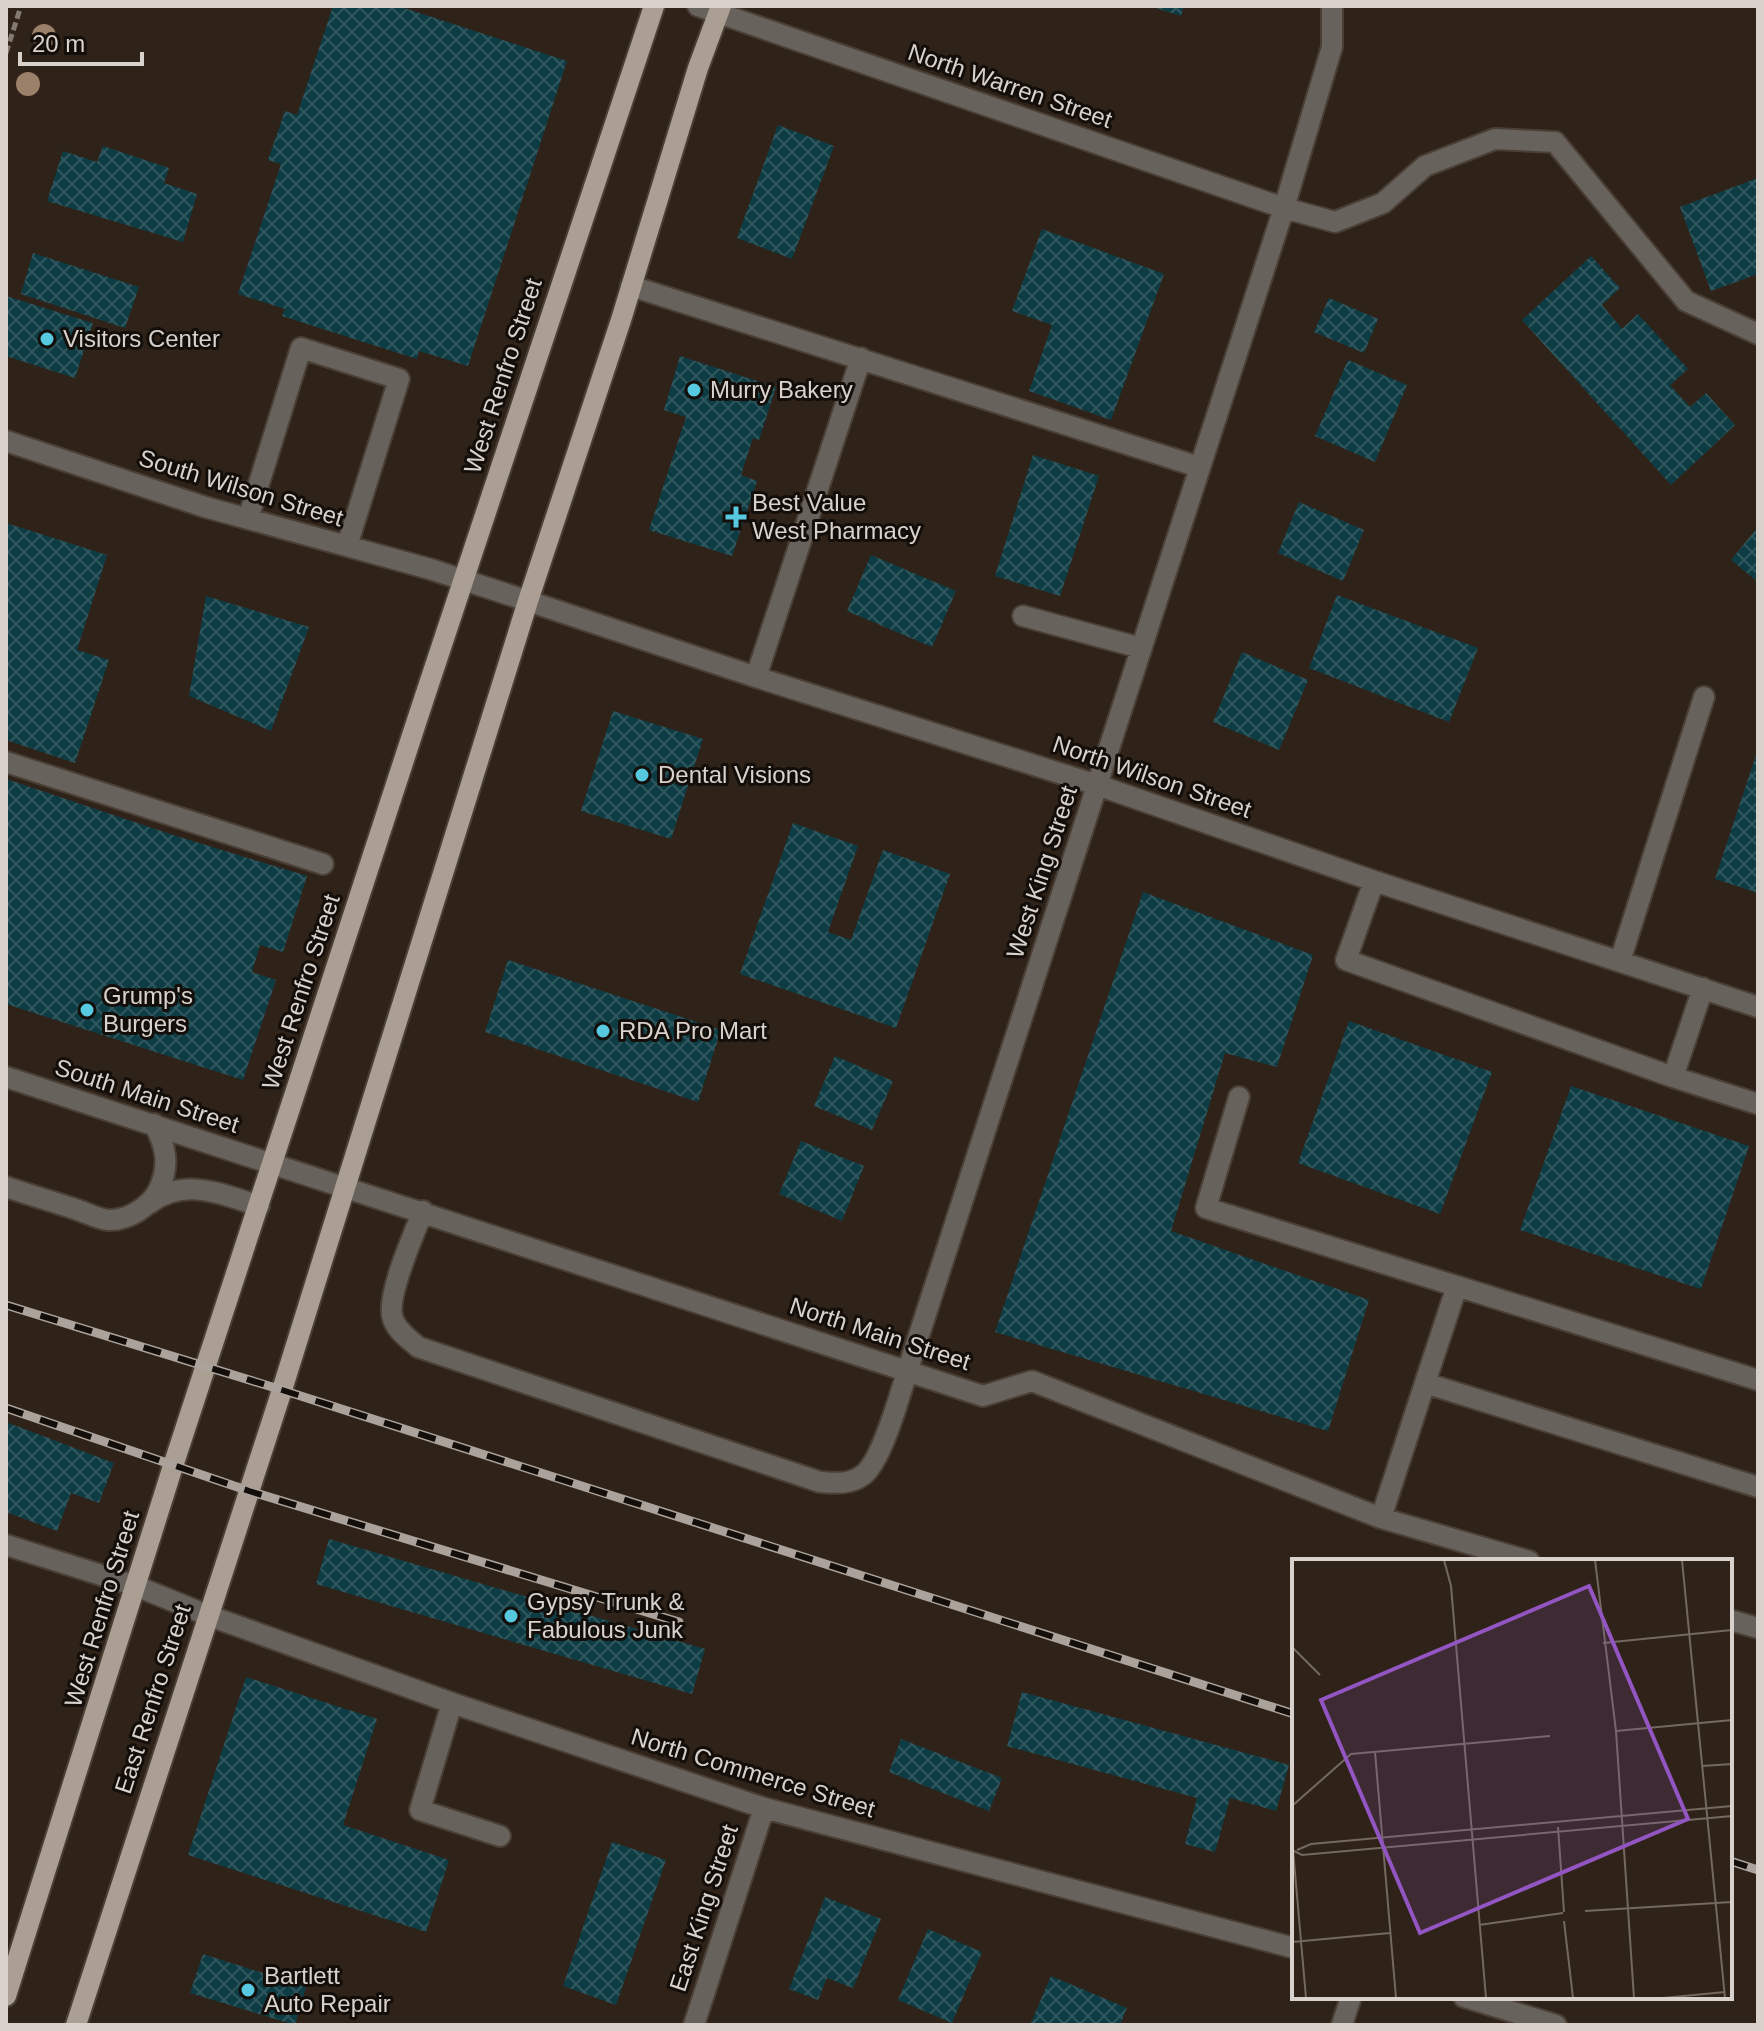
<svg xmlns="http://www.w3.org/2000/svg" width="1764" height="2031" font-family="Arial,sans-serif">
<style>
.building{fill:url(#building-cross-hatch)}
.lines{fill:none;stroke-linecap:round;stroke-linejoin:round}
.minor-casing{stroke:#4a3f35;stroke-width:24}
.major-casing{stroke:#4a3f35;stroke-width:24}
.path{stroke:#847a72;stroke-width:5;stroke-dasharray:8 4;stroke-linecap:butt}
.minor{stroke:#68625d;stroke-width:20}
.major{stroke:#ab9e93;stroke-width:20}
.rail-casing{stroke:#aba29b;stroke-width:9}
.rail{stroke:#130e09;stroke-width:6;stroke-dasharray:18;stroke-linecap:butt}
.tree{fill:#9b806a}
.poi-dot{fill:#56c9e1;stroke:#130e09;stroke-width:3}
.labels{text-anchor:middle;stroke-width:6;stroke-linejoin:round;paint-order:stroke}
.street-label{font-size:24px;fill:#d9d1cb;stroke:#130e09}
.poi-label{font-size:24px;fill:#d9d1cb;stroke:#130e09;text-anchor:start}
.inset-road{fill:none;stroke:#736960;stroke-width:2}
.view{fill:#9255c2;fill-opacity:0.15;stroke:#9255c2;stroke-width:4}
.inset-edge{fill:none;stroke:#d9d1cb;stroke-width:4}
</style>
<defs>
<pattern id="building-cross-hatch" width="8" height="8" patternUnits="userSpaceOnUse" patternTransform="scale(2)"><rect width="8" height="8" fill="#0e3c44"/><path d="M0 0l8 8M0 8l8-8" fill="none" stroke="#30575e"/></pattern>
</defs>
<rect width="100%" height="100%" fill="#2f2319"/>
<path class="building" d="M333 6H398L567 61 468 366 419 351 417 359 282 316 285 309 238 294 281 164 268 160 285 111 297 115Z
M1150 6H1184L1181 16Z
M778 125 834 146 792 259 737 238Z
M103 146 169 168 164 183 197 194 183 242 47 201 63 151 97 162Z
M1758 178V274L1711 291 1680 207Z
M1042 229 1164 274 1111 420 1029 391 1052 325 1012 311Z
M33 253 139 287 125 328 21 294Z
M1591 256 1620 288 1602 305 1622 329 1638 314 1688 369 1670 385 1690 407 1706 393 1735 425 1671 485 1522 320Z
M6 296 93 323 75 378 6 356Z
M1329 298 1378 319 1364 353 1314 332Z
M680 356 776 387 759 440 753 438 741 475 757 481 732 556 649 530 686 417 664 410Z
M1348 360 1407 385 1375 462 1315 436Z
M1033 455 1099 476 1060 596 995 576Z
M1299 502 1364 530 1343 581 1278 553Z
M6 523 107 555 77 650 109 660 75 763 6 740Z
M1758 527V582L1731 560Z
M871 555 956 591 932 647 847 611Z
M1337 595 1478 648 1449 722 1309 668Z
M206 596 309 627 271 731 189 696Z
M1242 652 1308 680 1279 750 1213 722Z
M613 711 703 739 671 839 581 811Z
M1757 752H1758V893L1715 879Z
M6 779 173 835 307 876 283 952 260 945 252 972 276 980 243 1080 6 1004Z
M793 823 858 846 828 932 851 940 883 850 950 874 896 1028 740 974Z
M1143 892 1313 955 1277 1067 1225 1053 1171 1231 1369 1300 1328 1431 995 1332Z
M508 960 721 1030 698 1102 485 1032Z
M1349 1021 1492 1072 1440 1214 1298 1163Z
M835 1056 893 1081 872 1130 814 1106Z
M1571 1086 1749 1146 1701 1289 1520 1230Z
M801 1141 864 1166 842 1221 779 1194Z
M6 1422 114 1463 99 1503 71 1493 57 1531 6 1512Z
M329 1539 705 1649 692 1694 316 1584Z
M246 1677 377 1719 343 1825 449 1860 426 1932 188 1855Z
M1022 1692 1289 1765 1276 1811 1230 1798 1215 1852 1185 1844 1197 1798 1007 1746Z
M901 1739 1002 1778 989 1811 889 1772Z
M612 1842 666 1860 616 2005 563 1986Z
M825 1897 881 1919 853 1988 827 1978 818 2000 789 1989Z
M928 1929 982 1952 952 2023 898 2000Z
M203 1954 306 1987 295 2025 190 1993Z
M1051 1976 1127 2008 1120 2025H1030Z"/>
<g class="lines">
<g class="minor-casing">
<path id="minor" d="M698 6 1284 208 1335 222 1383 203 1425 166 1495 139 1555 142 1686 301 1758 334
M631 286 1199 467
M6 441 205 507 430 569 528 601 756 677 1097 785 1374 881 1758 1007
M248 519 301 348 399 379 347 546
M1023 616 1141 648
M756 677 861 358
M6 762 323 864
M1374 881 1346 960 1673 1077 1758 1104
M1620 961 1704 697
M6 1077 983 1396 1032 1381 1381 1518 1529 1561
M1673 1077 1703 988
M1239 1097 1206 1208 1758 1380
M6 1187C30 1195 54 1202 78 1210 87 1213 98 1219 108 1220 128 1221 151 1206 159 1189 170 1165 166 1146 154 1124
M150 1203C185 1177 222 1194 259 1206
M423 1211C414 1234 385 1298 393 1319 397 1331 409 1339 418 1347L820 1482C835 1483 850 1485 863 1475 882 1461 900 1394 908 1369L1284 208 1332 47V6
M1425 1383 1457 1286
M1381 1518 1425 1383 1758 1487
M6 1545 136 1586 207 1615 452 1703 764 1808 1294 1948
M1730 1620 1758 1628
M452 1703 420 1810 500 1836
M1464 1997 1556 2025
M694 2025 764 1808
M1342 2025 1351 1997"/>
</g>
<g class="major-casing">
<path id="major" d="M6 1996 173 1466 419 714 654 6
M76 2025 282 1390 528 601 621 320 698 68 721 6"/>
</g>
<path class="path" d="M6 53 21 6"/>
<use href="#minor" class="minor"/>
<use href="#major" class="major"/>
<g class="rail-casing">
<path id="rail" d="M6 1305 282 1390 1294 1714
M6 1408 249 1491 679 1622
M1730 1861 1758 1870"/>
</g>
<use href="#rail" class="rail"/>
</g>
<g class="tree">
<circle cx="44" cy="36" r="12"/>
<circle cx="28" cy="84" r="12"/>
</g>
<g class="poi-dot">
<circle cx="47" cy="339" r="8"/>
<circle cx="694" cy="390" r="8"/>
<path d="M732 505h8v8h8v8h-8v8h-8v-8h-8v-8h8z"/>
<circle cx="642" cy="775" r="8"/>
<circle cx="87" cy="1010" r="8"/>
<circle cx="603" cy="1031" r="8"/>
<circle cx="511" cy="1616" r="8"/>
<circle cx="248" cy="1990" r="8"/>
</g>
<g class="labels">
<g class="street-label">
<text transform="translate(1010 86) rotate(19)" y="8">North Warren Street</text>
<text transform="translate(503 376) rotate(-72)" y="8">West Renfro Street</text>
<text transform="translate(241 488) rotate(17)" y="8">South Wilson Street</text>
<text transform="translate(1152 777) rotate(19)" y="8">North Wilson Street</text>
<text transform="translate(1042 872) rotate(-72)" y="8">West King Street</text>
<text transform="translate(301 992) rotate(-72)" y="8">West Renfro Street</text>
<text transform="translate(147 1096) rotate(18)" y="8">South Main Street</text>
<text transform="translate(880 1334) rotate(18)" y="8">North Main Street</text>
<text transform="translate(102 1609) rotate(-73)" y="8">West Renfro Street</text>
<text transform="translate(153 1699) rotate(-72)" y="8">East Renfro Street</text>
<text transform="translate(753 1773) rotate(17)" y="8">North Commerce Street</text>
<text transform="translate(704 1908) rotate(-72)" y="8">East King Street</text>
</g>
<g class="poi-label">
<text x="63" y="347">Visitors Center</text>
<text x="710" y="398">Murry Bakery</text>
<text x="752" y="511">Best Value<tspan x="752" dy="28">West Pharmacy</tspan></text>
<text x="658" y="783">Dental Visions</text>
<text x="103" y="1004">Grump's<tspan x="103" dy="28">Burgers</tspan></text>
<text x="619" y="1039">RDA Pro Mart</text>
<text x="527" y="1610">Gypsy Trunk &amp;<tspan x="527" dy="28">Fabulous Junk</tspan></text>
<text x="264" y="1984">Bartlett<tspan x="264" dy="28">Auto Repair</tspan></text>
</g>
</g>
<g transform="translate(1292 1559)">
<rect width="440" height="440" fill="#2f2319"/>
<path class="inset-road" d="M152 1 159 27 194 439M303 1 324 172 342 439M390 1 433 439M311 84 440 71M0 88 28 116M324 172 440 161M83 193 104 439M410 207 440 205M0 247 59 195 258 177M266 268 272 353M0 291 10 296 440 257M1 291 14 439M5 291 19 285 440 247M293 352 440 343M272 362 281 439M187 366 271 354M0 383 98 374M371 439 433 433"/>
<path class="view" d="M297 27 396 260 128 374 29 141Z"/>
<rect width="440" height="440" class="inset-edge"/>
</g>
<rect width="1764" height="2031" fill="none" stroke="#d9d1cb" stroke-width="16"/>
<path d="M20 52v12h122v-12" fill="none" stroke="#d9d1cb" stroke-width="4"/>
<text x="32" y="52" font-size="24" fill="#d9d1cb" stroke="#130e09" stroke-width="6" paint-order="stroke">20 m</text>
</svg>
